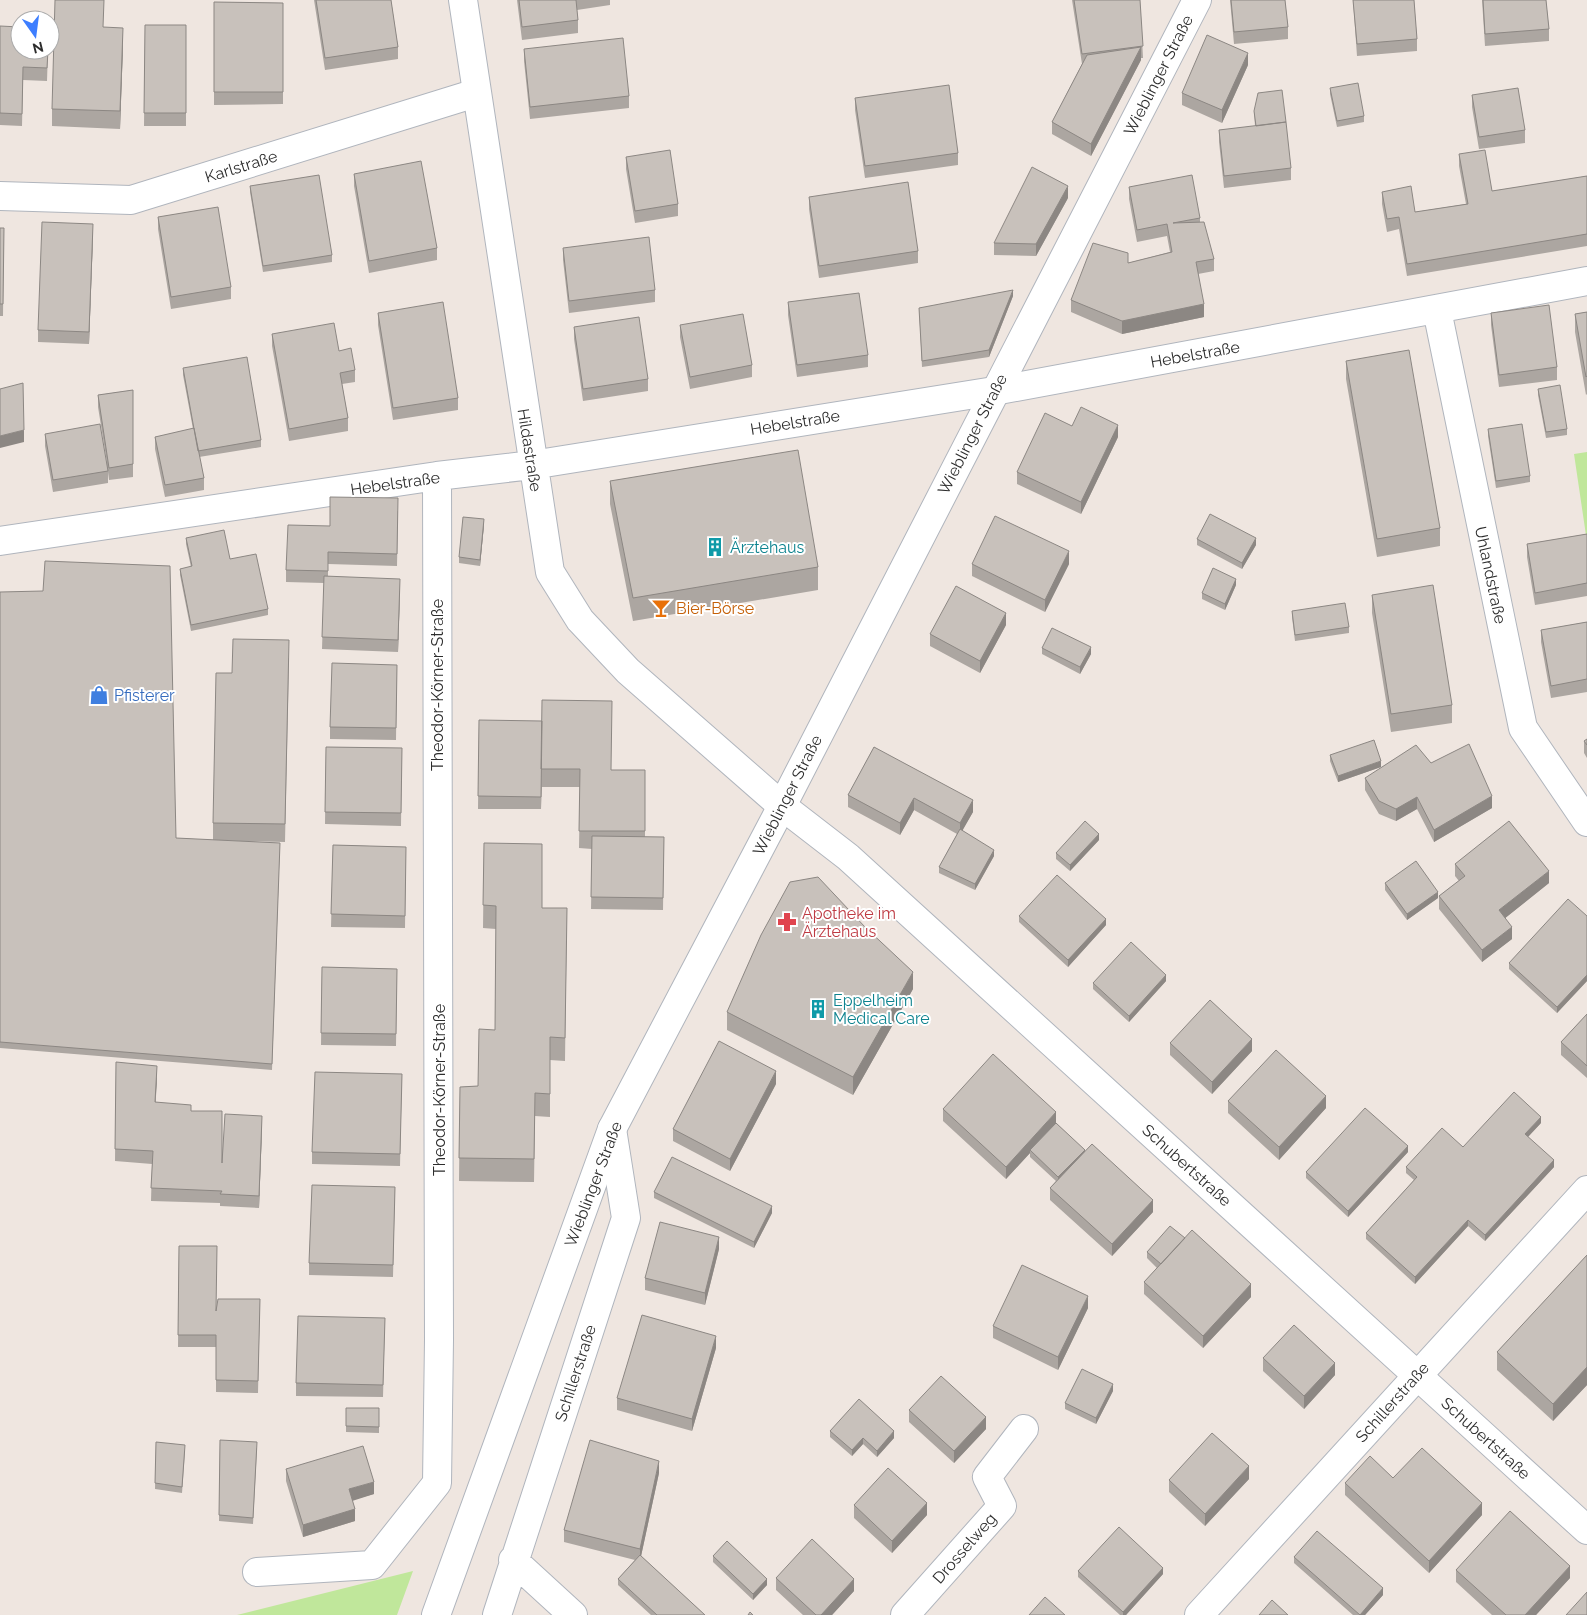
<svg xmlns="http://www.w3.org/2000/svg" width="1587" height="1615" font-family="Raleway,sans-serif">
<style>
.green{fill:#c0e79b}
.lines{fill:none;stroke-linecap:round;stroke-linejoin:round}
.street-casing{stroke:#b0b5bd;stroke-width:30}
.secondary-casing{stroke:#b0b5bd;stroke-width:30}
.street{stroke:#fff;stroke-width:28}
.secondary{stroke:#fff;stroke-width:28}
.wall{fill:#aca6a1}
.shaded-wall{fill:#8c8783}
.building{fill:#c8c1bb;stroke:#8c8783}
.labels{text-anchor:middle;stroke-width:4;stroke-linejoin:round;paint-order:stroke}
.street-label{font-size:16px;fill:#2d2d2d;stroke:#fff}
.culture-label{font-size:16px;fill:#0d838f;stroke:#fff;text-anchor:start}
.food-label{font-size:16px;fill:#c56008;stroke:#fff;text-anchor:start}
.shop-label{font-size:16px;fill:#366cbe;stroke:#fff;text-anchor:start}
.health-label{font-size:16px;fill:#be3a42;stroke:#fff;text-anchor:start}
</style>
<rect width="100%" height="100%" fill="#efe6e0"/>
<path class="green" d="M1587 452V542L1574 454Z
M413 1571 397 1615H237Z"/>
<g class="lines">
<g class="street-casing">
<path id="street" d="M463 0 550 572 580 620 628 671 782 806 848 857 1587 1530
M0 196 131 200 476 93
M1437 310 1523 728 1587 822
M0 541 437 476 532 465 994 391 1587 281
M513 1560 573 1615
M257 1572 372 1565 437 1483 439 1340 437 476
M497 1615 626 1218 612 1129
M905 1615 1002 1506 987 1477 1024 1429
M1199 1615 1587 1190"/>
</g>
<g class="secondary-casing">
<path id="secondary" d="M436 1615 612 1129 782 806 1197 0"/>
</g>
<use href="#street" class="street"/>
<use href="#secondary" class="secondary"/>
</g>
<path class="wall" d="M314 0H391L398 47V59L325 70Z
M517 0H610V5L577 10 578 20V33L522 40Z
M1072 0H1140L1143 58H1141V60L1091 156 1052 134V122L1082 64Z
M1230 0H1285L1288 27V39L1234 44Z
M1353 0H1414L1417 39V51L1357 56Z
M1482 0H1546L1549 29V41L1485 46Z
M214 2 283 3V104L214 105Z
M145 25H186V126H144Z
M0 26 48 50 47 81 23 80 22 126 0 125Z
M103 27 123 46 120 129 52 126V109Z
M524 49 629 96V108L530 119 524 61Z
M1248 65 1222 123 1182 105V93Z
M1330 88 1364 116V122L1337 127 1330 94Z
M1472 95 1525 130V143L1479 149 1472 107Z
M855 98 958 153V165L865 178 855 110Z
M1254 111 1291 168V180L1224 188 1219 142V130L1255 126Z
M1459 154 1492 191 1587 176V246L1407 276 1399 229 1387 232 1382 204V192L1415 212 1466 204 1459 166Z
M626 157 678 204V216L635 223 626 169Z
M354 174 437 248V260L369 273 354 186Z
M250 186 332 255V262L263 272 250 192Z
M1129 187 1200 218V222L1214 259V271L1198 274 1204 317 1122 334 1071 312V300L1128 263 1170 252 1167 236 1137 242 1129 199Z
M809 197 918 251V263L819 278 809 209Z
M1068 198 1036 256 994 255V243Z
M158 217 231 287V299L171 309 158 229Z
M0 228H4L3 316H0Z
M93 236 89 344 38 342V330Z
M563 248 655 290V302L569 313 563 260Z
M1013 296 989 357 922 367 919 308Z
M788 302 868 355V367L797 377 788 315Z
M1587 312V394L1586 395 1575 332V314Z
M378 313 458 398V410L393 420 378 325Z
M1491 313 1557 367V380L1499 387 1491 325Z
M680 325 752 365V377L690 389 680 337Z
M574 327 648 379V391L583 401 574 339Z
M272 334 339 351 355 370V382L342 384 348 418V431L289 441 272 346Z
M1346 361 1440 528V546L1377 557 1346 379Z
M183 368 261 440V447L199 457 204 478V490L165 497 155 449V437L193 429 183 375Z
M1538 389 1567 429V435L1546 438 1538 395Z
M133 390V477L109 480 108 472V483L53 492 45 446V434L107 463 98 407V395Z
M1488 429 1530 476V482L1496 488 1488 436Z
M1118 437 1081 514 1017 484V472Z
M610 481 818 567V590L633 621 610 504Z
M398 511 397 566 328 564V576L400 591 398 652 322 649 324 583 286 582V570L330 526Z
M484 525 480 566 459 563V557Z
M1587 534V596L1535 605 1527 557V544Z
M186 538 230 559 268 609V615L191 631 180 575V569L191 567 186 544Z
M1197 539 1256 545 1242 569 1197 545Z
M972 564H1069L1045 612 972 576Z
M1236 585 1225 610 1202 599V593Z
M0 592 176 838 213 840V823L232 673 289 658 285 842 236 841 280 843 272 1070 0 1048Z
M1372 595 1452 705V723L1391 732 1372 613Z
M1292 611 1349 627V633L1295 641 1292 617Z
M1587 622V692L1551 698 1541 642V630Z
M1006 625 980 673 930 646V634Z
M1042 648 1091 654 1080 674 1042 654Z
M397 665 396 740 330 739V727Z
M479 720 611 770H645V837H664L663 910 591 909 592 849 579 848 580 787H542L541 809H478Z
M1587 739V758L1584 753V741Z
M326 747 402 748 401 826 325 824Z
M874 747 973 812 962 830 994 856 975 890 939 873V867L957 834 914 810 900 835 848 807V795Z
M1330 755 1381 767 1338 782 1330 761Z
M1431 763 1492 808 1434 842 1417 809 1396 821 1379 814 1365 790V778Z
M1099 840 1070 871 1056 859V853Z
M484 843 542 908H567L565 1061 550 1060V1117L535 1116 534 1182 459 1181 460 1087 478 1086 495 1030 496 929 483 928Z
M333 845 406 847 405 928 331 927Z
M1455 864 1549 883 1505 918 1512 939 1482 962 1439 909V896L1459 881 1455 876Z
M1385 883 1438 898 1407 920 1385 890Z
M1019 916 1106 925 1068 967 1019 922Z
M1587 916V981L1557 1013 1509 969V963Z
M322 967 397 969 396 1046 321 1045Z
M1166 981 1129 1022 1093 989V983Z
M913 989 853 1095 727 1030V1012Z
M1587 1014V1078L1561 1055V1042Z
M1170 1043 1252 1051 1212 1094 1170 1055Z
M116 1062 157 1078 155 1102 191 1111 222 1163 262 1128 259 1208 220 1206V1203L151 1201 152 1164 115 1161Z
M402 1074 400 1166 312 1164V1152Z
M776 1084 730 1171 673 1141V1129Z
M1228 1101 1326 1108 1279 1160 1228 1113Z
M943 1109 1056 1123 1085 1151 1153 1212 1112 1256 1050 1200V1188L1056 1181 1030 1157V1153L1006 1179 943 1121Z
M1541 1123 1528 1137 1554 1167 1485 1241 1468 1226 1415 1284 1366 1239V1233L1414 1180 1406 1173V1167L1463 1147Z
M1408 1152 1348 1217 1306 1178V1172Z
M395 1187 393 1277 309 1275V1263Z
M654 1192 772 1213 754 1248 654 1198Z
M1185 1238 1251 1297 1203 1348 1144 1294V1282L1157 1268 1147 1258V1252Z
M179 1246 216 1310 260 1299 258 1393 216 1392V1347H178Z
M719 1249 705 1305 645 1290V1278Z
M1587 1255V1385L1553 1421 1497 1370V1352Z
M1088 1308 1058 1370 993 1338V1326Z
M385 1318 383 1397 296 1396V1383Z
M716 1348 692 1431 617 1410V1398Z
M1263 1358 1335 1375 1304 1409 1263 1371Z
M1113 1391 1096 1424 1065 1409V1403Z
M346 1408H379V1433L346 1432Z
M909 1410 986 1429 954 1463 909 1422Z
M830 1431 894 1438 877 1457 863 1444 852 1456 830 1437Z
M220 1440 257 1448 253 1524 219 1521Z
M156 1442 185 1451 182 1493 155 1489Z
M286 1469 374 1494 352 1500 355 1521 303 1537 286 1481Z
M659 1473 641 1556 705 1615H651L618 1585V1579L635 1560 564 1542V1530Z
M1393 1478 1482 1515 1429 1573 1345 1495V1483Z
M1249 1479 1205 1526 1169 1492V1480Z
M854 1505 927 1515 892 1553 854 1518Z
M713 1556 767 1585 753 1600 713 1562Z
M1294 1557 1383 1595 1365 1615H1353L1294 1563Z
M1456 1570 1570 1578 1536 1615H1492L1456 1582Z
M1078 1571 1163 1574 1126 1615H1120L1078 1577Z
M776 1578 854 1591 832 1615H803L776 1590Z"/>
<path class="shaded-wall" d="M123 28V46L120 129V111Z
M1141 47V60L1091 156V144Z
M1248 53V65L1222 123V110Z
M1068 186V198L1036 256V244Z
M93 224V236L89 344V332Z
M1013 290V296L989 357V350Z
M1204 304V317L1122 334V321Z
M1118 425V437L1081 514V502Z
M24 430V442L0 448V436Z
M484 519V525L480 566V560Z
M1256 538V545L1242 569V563Z
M1069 551V564L1045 612V600Z
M400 579V591L398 652V640Z
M1236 579V585L1225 610V604Z
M1006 613V625L980 673V661Z
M1091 647V654L1080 674V667Z
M1381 761V767L1338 782V776Z
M1492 796V808L1434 842V830Z
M1417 797V809L1396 821V809Z
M914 798V810L900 835V823Z
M973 800V812L960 835V823Z
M1099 834V840L1070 871V865Z
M994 850V856L975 890V884Z
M1549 871V883L1499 923V910Z
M1438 892V898L1407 920V914Z
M1106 919V925L1068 967V960Z
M1512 927V939L1482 962V950Z
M913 972V989L853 1095V1077Z
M1166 975V981L1129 1022V1016Z
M1587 975V981L1557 1013V1007Z
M1252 1039V1051L1212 1094V1082Z
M157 1066V1078L155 1114V1102Z
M776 1071V1084L730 1171V1159Z
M1326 1096V1108L1279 1160V1147Z
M1056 1112V1124L1030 1150V1153L1006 1179V1167Z
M262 1116V1128L259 1208V1196Z
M1541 1117V1123L1525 1140V1134Z
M1408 1146V1152L1348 1217V1211Z
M1085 1150V1156L1058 1183V1177Z
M1554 1160V1167L1485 1241V1235Z
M1153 1200V1212L1112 1256V1244Z
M772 1206V1213L754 1248V1242Z
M1468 1220V1226L1415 1284V1277Z
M719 1237V1249L705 1305V1293Z
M1251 1284V1297L1203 1348V1336Z
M1088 1296V1308L1058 1370V1357Z
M716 1336V1348L692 1431V1419Z
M1335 1363V1375L1304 1409V1396Z
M1587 1367V1385L1553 1421V1404Z
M1113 1384V1391L1096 1424V1418Z
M986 1417V1429L954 1463V1451Z
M894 1431V1438L877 1457V1451Z
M863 1438V1444L852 1456V1450Z
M659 1461V1473L640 1561V1549Z
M1249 1466V1479L1205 1526V1514Z
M374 1482V1494L349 1502V1489Z
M927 1503V1515L892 1553V1541Z
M1482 1503V1515L1429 1573V1561Z
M355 1509V1521L303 1537V1525Z
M1570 1566V1578L1536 1615H1525Z
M1163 1568V1574L1126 1615H1123V1612Z
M767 1579V1585L753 1600V1594Z
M854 1579V1591L832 1615H821Z
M1383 1588V1595L1365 1615H1360Z"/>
<path class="building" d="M55 0H104L103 27 123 28 120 111 52 109Z
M316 0H391L398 47 325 58Z
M519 0H576L578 20 522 27Z
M1074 0H1140L1143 46 1082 54Z
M1231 0H1285L1288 27 1234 32Z
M1353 0H1414L1417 39 1357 44Z
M1483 0H1546L1549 29 1485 34Z
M214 2 283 3V92H214Z
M145 25H186V113H144Z
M0 26 20 27V50H48L47 68 23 67 22 114 0 113Z
M1207 35 1248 53 1222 110 1182 93Z
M623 38 629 96 530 107 524 49Z
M1141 47 1091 144 1052 122 1087 55Z
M1358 83 1364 116 1337 121 1330 88Z
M949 85 958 153 865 166 855 98Z
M1518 88 1525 130 1479 137 1472 95Z
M1282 90 1286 122 1256 126 1254 111 1258 93Z
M1286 122 1291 168 1224 176 1219 130Z
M670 150 678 204 635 211 626 157Z
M1485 150 1492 191 1587 176V234L1407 264 1399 217 1387 219 1382 192 1411 186 1415 212 1468 204 1459 154Z
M421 161 437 248 369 261 354 174Z
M1032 167 1068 186 1036 244 994 243Z
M319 175 332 255 263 266 250 186Z
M1192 175 1200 218 1173 223 1204 222 1214 259 1196 262 1204 304 1122 321 1071 300 1093 243 1128 253V263L1172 252 1167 224 1137 230 1129 187Z
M908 182 918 251 819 266 809 197Z
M218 207 231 287 171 297 158 217Z
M42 222 93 224 89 332 38 330Z
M0 228H4L3 304H0Z
M649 237 655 290 569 301 563 248Z
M1013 290 989 350 922 361 919 308Z
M859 293 868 355 797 365 788 302Z
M443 302 458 398 393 408 378 313Z
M1549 305 1557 367 1499 375 1491 313Z
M1587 312V376L1586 377 1575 314Z
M743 314 752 365 690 377 680 325Z
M639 317 648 379 583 389 574 327Z
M334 323 339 351 351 348 355 370 340 373 348 418 289 429 272 334Z
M1409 350 1440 528 1377 539 1346 361Z
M247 357 261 440 198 451 183 368Z
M23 383 24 430 0 436V389Z
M1560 385 1567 429 1546 432 1538 389Z
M133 390V464L109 468 98 395Z
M1081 407 1118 425 1081 502 1017 472 1045 413 1072 426Z
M100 424 108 471 53 480 45 434Z
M1522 424 1530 476 1496 481 1488 429Z
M194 428 204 478 165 485 155 437Z
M798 450 818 567 633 598 610 481Z
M330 497 398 498 397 554 328 552V571L286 570 288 525 330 526Z
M1210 514 1256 538 1242 563 1197 539Z
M995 516 1069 551 1045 600 972 564Z
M463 517 484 519 480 560 459 557Z
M224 530 230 559 256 554 268 609 191 625 180 569 192 566 186 538Z
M1587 534V583L1535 593 1527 544Z
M45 561 170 566 176 838 280 843 272 1064 0 1042V592L43 591Z
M1213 568 1236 579 1225 604 1202 593Z
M324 576 400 579 398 640 322 637Z
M1433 585 1452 705 1391 714 1372 595Z
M956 586 1006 613 980 661 930 634Z
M1345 603 1349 627 1295 635 1292 611Z
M1587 622V679L1551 686 1541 630Z
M1052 628 1091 647 1080 667 1042 648Z
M233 639 289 640 285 824 213 823 216 673H232Z
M332 663 397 665 396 728 330 727Z
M542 700 612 701 611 770H645V831H579L580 769H541Z
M479 720 542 721 541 797 478 796Z
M1587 739V745L1584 741Z
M1374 740 1381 761 1338 776 1330 755Z
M1469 744 1492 796 1434 830 1417 797 1396 809 1379 801 1365 778 1416 745 1431 763Z
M326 747 402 748 401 813 325 812Z
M874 747 973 800 960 823 914 798 900 823 848 795Z
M1085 821 1099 834 1070 865 1056 853Z
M1509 821 1549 871 1499 910 1512 927 1482 950 1439 896 1465 876 1455 864Z
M960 829 994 850 975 884 939 867Z
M592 836 664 837 663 898 591 897Z
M484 843 542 844V908H567L565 1038 550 1037V1094L535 1093 534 1159 459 1158 460 1087 478 1086 479 1029 495 1030 496 906 483 905Z
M333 845 406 847 405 916 331 914Z
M1416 861 1438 892 1407 914 1385 883Z
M1057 875 1106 919 1068 960 1019 916Z
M818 877 865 927 913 972 853 1077 727 1012 761 935 790 882Z
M1568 899 1587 916V975L1557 1007 1509 963Z
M1131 942 1166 975 1129 1016 1093 983Z
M322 967 397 969 396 1034 321 1033Z
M1210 1000 1252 1039 1212 1082 1170 1043Z
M1587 1014V1066L1561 1042Z
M719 1041 776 1071 730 1159 673 1129Z
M1276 1050 1326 1096 1279 1147 1228 1101Z
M993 1054 1056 1112 1006 1167 943 1109Z
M116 1062 157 1066 155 1102 191 1105V1111H222V1163L225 1114 262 1116 259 1196 220 1194 222 1191 151 1188 153 1151 115 1149Z
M315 1072 402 1074 400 1154 312 1152Z
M1514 1092 1541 1117 1525 1134 1554 1160 1485 1235 1468 1220 1415 1277 1366 1233 1417 1177 1406 1167 1442 1128 1463 1147Z
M1365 1108 1408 1146 1348 1211 1306 1172Z
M1056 1123 1085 1150 1058 1177 1030 1150Z
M1092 1144 1153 1200 1112 1244 1050 1188Z
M672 1157 772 1206 754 1242 654 1192Z
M312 1185 395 1187 393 1265 309 1263Z
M660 1222 719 1237 705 1293 645 1278Z
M1170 1226 1185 1238 1161 1264 1147 1252Z
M1192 1230 1251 1284 1203 1336 1144 1282Z
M179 1246H217L216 1311 218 1299H260L258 1381 216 1380V1335H178Z
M1587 1255V1367L1553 1404 1497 1352Z
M1022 1265 1088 1296 1058 1357 993 1326Z
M642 1315 716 1336 692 1419 617 1398Z
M298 1316 385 1318 383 1385 296 1383Z
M1294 1325 1335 1363 1304 1396 1263 1358Z
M1082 1369 1113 1384 1096 1418 1065 1403Z
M941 1376 986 1417 954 1451 909 1410Z
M859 1399 894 1431 877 1451 863 1438 852 1450 830 1431Z
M346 1408H379V1427L346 1426Z
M1212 1433 1249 1466 1205 1514 1169 1480Z
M220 1440 257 1442 253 1518 219 1515Z
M590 1440 659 1461 640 1549 564 1530Z
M156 1442 185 1445 182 1487 155 1483Z
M363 1446 374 1482 349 1489 355 1509 303 1525 286 1469Z
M1422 1448 1482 1503 1429 1561 1345 1483 1370 1456 1393 1478Z
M888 1468 927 1503 892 1541 854 1505Z
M1510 1511 1570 1566 1525 1615H1506L1456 1570Z
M1119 1527 1163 1568 1123 1612 1078 1571Z
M1317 1531 1383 1588 1360 1615 1294 1557Z
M812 1539 854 1579 821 1615H816L776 1578Z
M727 1541 767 1579 753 1594 713 1556Z
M640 1555 705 1615H657L618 1579Z
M1587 1592V1615H1566Z
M1045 1597 1065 1615H1029Z
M1272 1600 1288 1615H1259Z
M750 1612 753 1615H748Z"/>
<defs>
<g id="building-bare" transform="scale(1.5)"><path d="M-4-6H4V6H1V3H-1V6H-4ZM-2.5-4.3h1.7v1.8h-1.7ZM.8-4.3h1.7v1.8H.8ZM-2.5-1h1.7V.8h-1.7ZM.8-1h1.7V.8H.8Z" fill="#0f9aa8" stroke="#fff" stroke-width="2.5" paint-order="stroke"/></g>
<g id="bar-bare" transform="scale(1.5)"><path d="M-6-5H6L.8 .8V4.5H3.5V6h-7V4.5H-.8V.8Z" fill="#e8710a" stroke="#fff" stroke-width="2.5" paint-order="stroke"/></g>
<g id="shop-bare" transform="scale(1.5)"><path d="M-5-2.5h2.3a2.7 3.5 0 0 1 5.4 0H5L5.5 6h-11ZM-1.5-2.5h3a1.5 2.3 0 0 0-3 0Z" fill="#3f7fe0" stroke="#fff" stroke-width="2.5" paint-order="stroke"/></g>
<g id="pharmacy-bare" transform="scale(1.5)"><path d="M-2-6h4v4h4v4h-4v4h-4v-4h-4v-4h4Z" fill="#e0444e" stroke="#fff" stroke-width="2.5" paint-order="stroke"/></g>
</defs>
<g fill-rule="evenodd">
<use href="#building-bare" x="715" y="547"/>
<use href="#bar-bare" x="661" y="608"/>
<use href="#shop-bare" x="99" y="695"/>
<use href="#pharmacy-bare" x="787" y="922"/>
<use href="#building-bare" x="818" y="1009"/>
</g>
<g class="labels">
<g class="street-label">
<text transform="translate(1158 75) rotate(-63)" y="6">Wieblinger Straße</text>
<text transform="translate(241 166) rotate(-17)" y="6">Karlstraße</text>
<text transform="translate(1195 354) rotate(-10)" y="6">Hebelstraße</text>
<text transform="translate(795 422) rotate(-9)" y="6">Hebelstraße</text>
<text transform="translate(972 434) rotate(-63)" y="6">Wieblinger Straße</text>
<text transform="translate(530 450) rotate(81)" y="6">Hildastraße</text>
<text transform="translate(395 483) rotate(-8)" y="6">Hebelstraße</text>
<text transform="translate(1491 575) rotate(78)" y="6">Uhlandstraße</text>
<text transform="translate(437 685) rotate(-90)" y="6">Theodor-Körner-Straße</text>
<text transform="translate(787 795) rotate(-63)" y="6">Wieblinger Straße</text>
<text transform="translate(439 1090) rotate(-90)" y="6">Theodor-Körner-Straße</text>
<text transform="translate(1187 1165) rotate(42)" y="6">Schubertstraße</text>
<text transform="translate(593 1184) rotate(-69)" y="6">Wieblinger Straße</text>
<text transform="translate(575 1373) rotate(-72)" y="6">Schillerstraße</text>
<text transform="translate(1392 1402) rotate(-48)" y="6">Schillerstraße</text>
<text transform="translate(1486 1438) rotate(42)" y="6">Schubertstraße</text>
<text transform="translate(964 1548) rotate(-49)" y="6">Drosselweg</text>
</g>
<g class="culture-label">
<text x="730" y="553">Ärztehaus</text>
<text x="833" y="1006">Eppelheim<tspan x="833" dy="18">Medical Care</tspan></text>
</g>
<g class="food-label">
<text x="676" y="614">Bier-Börse</text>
</g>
<g class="shop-label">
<text x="114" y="701">Pfisterer</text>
</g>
<g class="health-label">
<text x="802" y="919">Apotheke im<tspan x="802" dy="18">Ärztehaus</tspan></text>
</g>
</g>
<g transform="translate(35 35) rotate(166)"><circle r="24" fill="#ffffff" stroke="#ababab"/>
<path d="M0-4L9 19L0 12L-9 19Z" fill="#3d7eff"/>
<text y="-8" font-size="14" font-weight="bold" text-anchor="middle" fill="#2d2d2d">N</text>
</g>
</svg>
